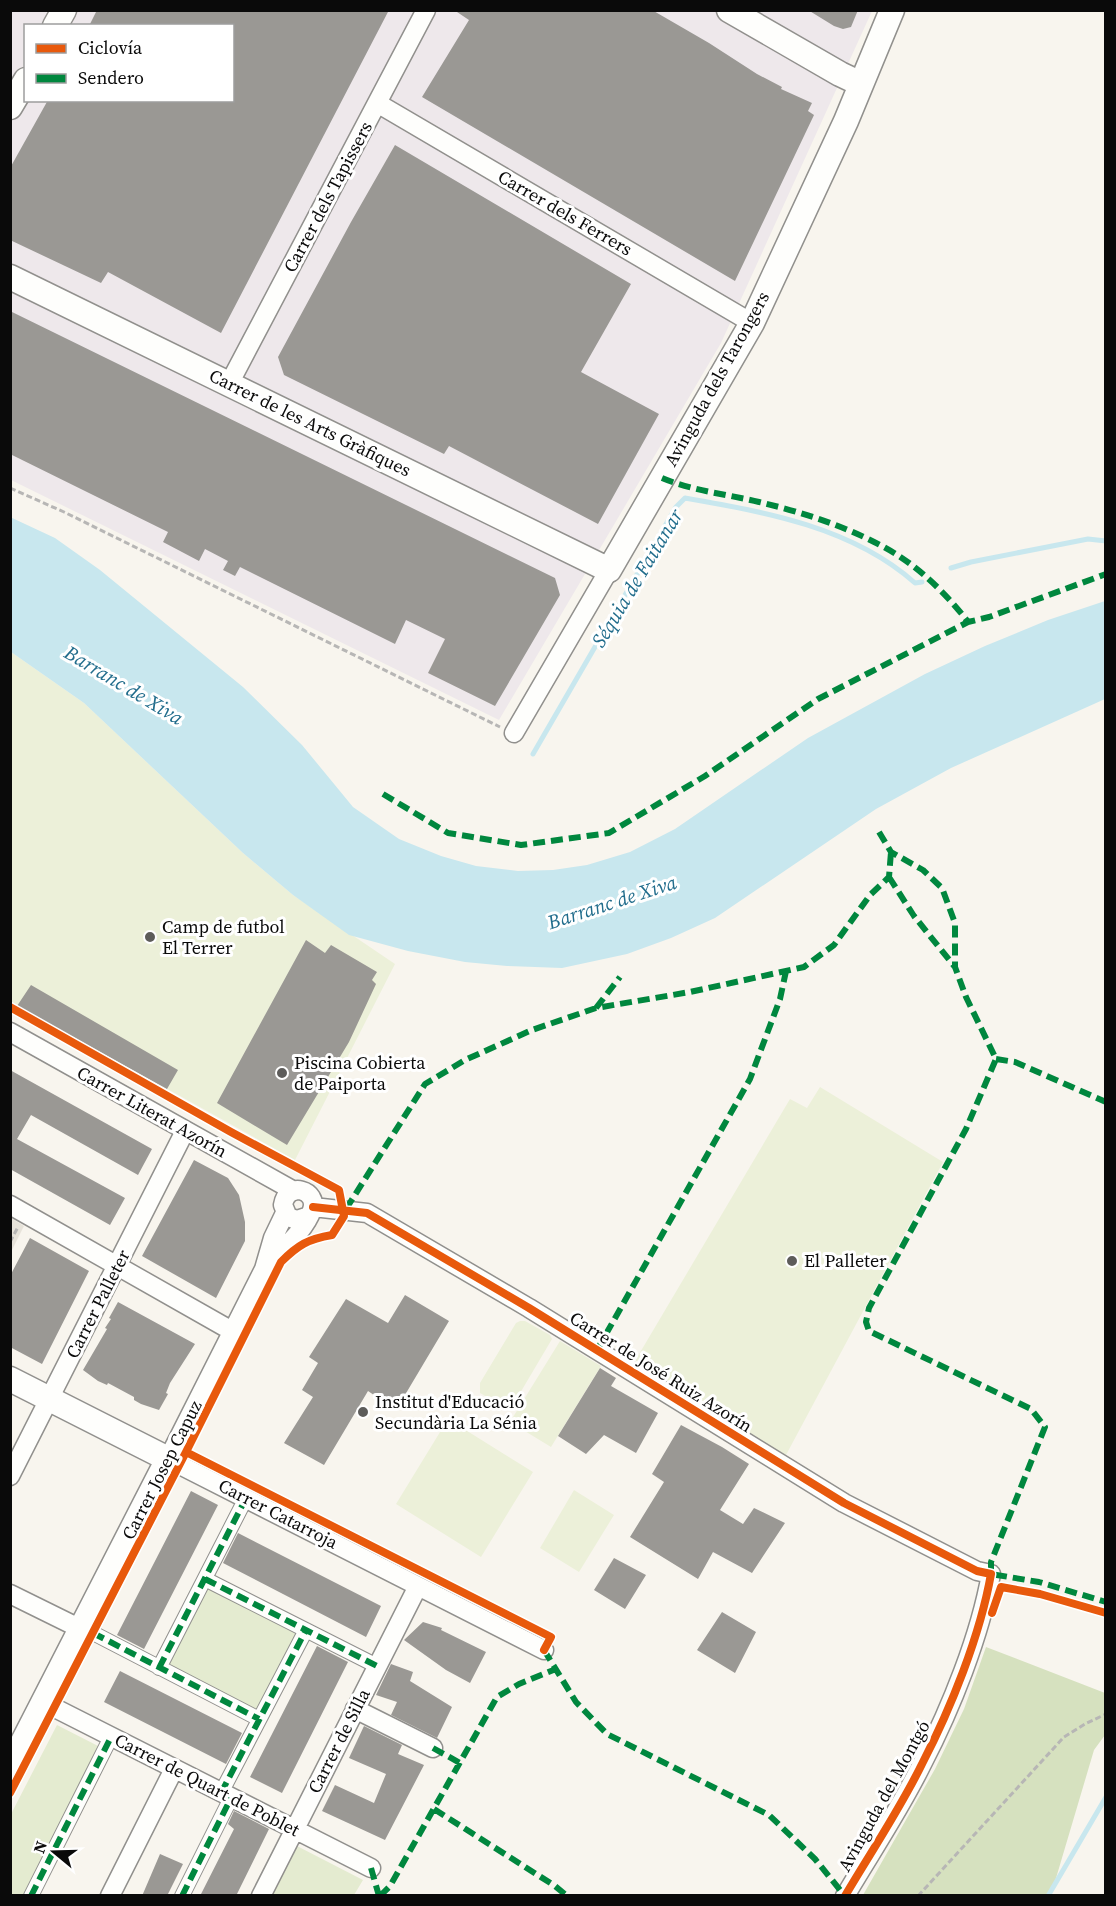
<svg xmlns="http://www.w3.org/2000/svg" width="1116" height="1906" font-family="'Source Serif 4',serif">
<style>
.industrial{fill:#eee8eb;fill-rule:evenodd}
.green{fill:#e4ebd0}
.forest{fill:#d6e1bf}
.pitch{fill:#ecf0d9}
.plaza{fill:#e7e3da}
.water{fill:#c8e7ee}
.lines{fill:none;stroke-linecap:round;stroke-linejoin:round}
.stream{stroke:#c8e7ee;stroke-width:5}
.building{fill:#9a9894}
.pedestrian-casing{stroke:#91908d;stroke-width:16}
.minor-casing{stroke:#91908d;stroke-width:21}
.tertiary-casing{stroke:#91908d;stroke-width:27}
.path{stroke:#b7b6b5;stroke-width:3;stroke-dasharray:6 3;stroke-linecap:butt}
.pedestrian{stroke:#fefefc;stroke-width:14}
.minor{stroke:#fefefc;stroke-width:18}
.tertiary{stroke:#fefefc;stroke-width:24}
.quiet{stroke:#00873e;stroke-width:6;stroke-dasharray:12 6;stroke-linecap:butt}
.cycleway-casing{stroke:#fff;stroke-width:11}
.cycleway{stroke:#e8590c;stroke-width:8}
.poi-dot{fill:#5d5c5a;stroke:#fff;stroke-width:2}
.labels{text-anchor:middle;stroke-width:6;stroke-linejoin:round;paint-order:stroke}
.street-label{font-size:18px;fill:#0a0a0a;stroke:#fff}
.poi-label{font-size:18px;fill:#0a0a0a;stroke:#fff;text-anchor:start}
.water-label{font-size:20px;font-style:italic;fill:#226d8c;stroke:#fff}
</style>
<rect width="100%" height="100%" fill="#f8f5ee"/>
<path class="industrial" d="M10 11H872L721 343 499 720 11 480ZM26 26H232V100H26Z"/>
<path class="green" d="M206 1583 300 1631 258 1715 164 1667Z
M57 1725 102 1748 27 1895H11L10 1816Z
M297 1846 363 1880 354 1895H272Z"/>
<path class="forest" d="M986 1647 1105 1693V1735L1094 1750 1051 1895H863L935 1769 964 1709Z"/>
<path class="pitch" d="M11 652 84 703 243 853 293 895 395 964 295 1160 11 1002Z
M820 1087 943 1162 786 1455 778 1450 771 1453 643 1373 642 1367 635 1361 790 1099 807 1108Z
M520 1321H525L550 1335 552 1339 513 1405C502 1411 490 1398 480 1393V1383L516 1323Z
M560 1341 601 1366 551 1447 510 1422Z
M448 1419 533 1472 481 1557 396 1504Z
M574 1490 614 1515 579 1572 540 1548Z"/>
<path class="plaza" d="M11 1218 24 1226 11 1252Z"/>
<path class="water" d="M10 517 55 538 100 570 243 687 302 745 353 807 399 839 441 856 476 866 518 871 553 870 587 865 630 852 675 829 808 738 925 674 985 646 1048 620 1105 601V699L951 768 876 809 715 918 671 938 627 954 562 968 507 966 465 962 408 951 349 935 293 895 243 853 84 703 11 652Z"/>
<g class="lines">
<path class="stream" d="M951 568 971 562 1088 539 1106 541
M533 754 676 507 685 498C765 512 852 527 915 583L922 582
M1048 1896 1106 1797"/>
</g>
<path class="building" d="M97 10H389L221 333 108 272 101 283 10 240V168L48 100H232V26H89Z
M454 10H652L709 43 757 74 782 87 781 89 812 103 808 111 814 115 735 281 422 97 469 20Z
M808 10H858L851 27 843 29 834 26Z
M395 145 631 284 581 372 659 414 598 524 449 446 444 454 284 375 278 357 351 222Z
M10 311 555 578 560 595 495 706 428 673 445 639 406 620 395 644 240 567 235 576 223 570 228 561 205 549 199 561 163 542 168 532 10 454Z
M306 940 325 953 331 945 377 972 372 980 376 984 349 1042 287 1145 217 1103Z
M31 985 178 1070 167 1089 17 1006Z
M10 1070 152 1149 138 1175 31 1115 17 1139 125 1198 110 1225 10 1169Z
M194 1160 228 1178 239 1195 245 1222V1241L216 1298 142 1256Z
M30 1238 89 1271 42 1364 10 1347V1276Z
M405 1295 449 1321 396 1410 368 1391 324 1465 284 1443 313 1397 302 1390 318 1363 309 1357 346 1299 388 1323Z
M118 1302 195 1344 170 1383 166 1393 168 1394 159 1410 141 1404 134 1400V1397L108 1383 107 1385 98 1381 83 1370 107 1329 105 1328 111 1319 109 1318Z
M600 1368 616 1378 611 1386 658 1413 636 1453 604 1435 586 1454 558 1436Z
M681 1425 722 1447 749 1464 720 1510 743 1524 754 1508 785 1523 752 1573 713 1552 698 1579 630 1537 664 1482 652 1474Z
M191 1491 218 1505 144 1649 117 1635Z
M238 1533 381 1606 366 1637 223 1563Z
M614 1558 646 1575 625 1609 594 1590Z
M722 1612 756 1632 735 1673 697 1650Z
M423 1622 442 1628 441 1630 486 1652 470 1683 446 1670 404 1640Z
M317 1646 348 1662 282 1793 250 1777Z
M391 1664 413 1672 410 1681 452 1707 437 1738 391 1715 397 1702 376 1695Z
M120 1671 242 1733 226 1764 104 1702Z
M364 1726 402 1745 398 1754 424 1765 385 1840 322 1811 335 1785 374 1803 386 1774 349 1758Z
M234 1811 269 1829 236 1896H200L234 1829 228 1824Z
M160 1854 183 1864 167 1896H142Z"/>
<g class="lines">
<g class="pedestrian-casing">
<path id="pedestrian" d="M205 1579 377 1666
M93 1633 259 1719
M159 1668 246 1498
M221 1793 306 1630
M31 1896 111 1737
M182 1896 231 1798"/>
</g>
<g class="minor-casing">
<path id="minor" d="M377 103 752 323
M229 384 426 10
M514 733 609 570
M10 1032 294 1191
M10 1205 232 1331
M313 1207 367 1213 529 1308 844 1503 977 1571 991 1574C980 1636 951 1708 922 1764 900 1809 871 1852 845 1896
M285 1213 273 1238 264 1269 168 1459 544 1650
M267 1265C282 1249 305 1231 312 1210 319 1190 287 1180 283 1205L288 1217 297 1220 309 1216
M10 1476 185 1131
M10 1594 81 1629
M43 1702 371 1868
M355 1709 433 1748
M110 1896 174 1769
M261 1896 418 1586"/>
</g>
<g class="tertiary-casing">
<path id="tertiary" d="M729 10 840 74 861 84
M55 26 64 10
M10 107 26 80
M10 277 609 570 752 323 846 121 892 10
M10 1379 168 1459 10 1767"/>
</g>
<path class="path" d="M10 488 64 512 500 727
M10 1242 18 1227
M918 1896 1064 1737 1085 1724 1106 1714"/>
<use href="#pedestrian" class="pedestrian"/>
<use href="#minor" class="minor"/>
<use href="#tertiary" class="tertiary"/>
<path class="quiet" d="M662 478C693 491 726 494 759 502 806 513 858 530 899 556 925 573 950 598 968 622L989 617 1106 574
M383 794 448 833 521 845 609 833 705 776 818 699 968 622
M879 832 891 852 923 870 942 888 955 923V967L966 997 996 1059 966 1129 869 1308 866 1322 869 1331 1031 1409 1045 1427 991 1562V1574L1039 1582 1106 1602
M889 877 914 916 955 967
M596 1008 620 977
M996 1059 1015 1062 1106 1102
M346 1209 425 1084 465 1060 532 1030 596 1008 690 992 804 967 834 945 870 895 889 877 891 852
M597 1350 750 1079 780 999 786 971
M205 1579 377 1666
M93 1633 259 1719
M544 1650 576 1702 607 1734 769 1815 815 1859 845 1896
M159 1668 246 1498
M433 1748 460 1763
M221 1793 306 1630
M434 1809 555 1886 567 1896
M371 1868 379 1896
M31 1896 111 1737
M182 1896 231 1798
M380 1896 390 1886 497 1697 519 1684 556 1669"/>
<g class="cycleway-casing">
<path id="cycleway" d="M10 1007 231 1132 339 1190 344 1216 332 1235C308 1239 298 1245 281 1262L186 1452 10 1793
M313 1207 367 1213 529 1308 844 1503 977 1571 991 1574C980 1636 951 1708 922 1764 900 1809 871 1852 845 1896
M186 1452 551 1637 544 1650
M992 1613 1001 1587 1040 1594 1106 1613"/>
</g>
<use href="#cycleway" class="cycleway"/>
</g>
<g class="poi-dot">
<circle cx="150" cy="937" r="6"/>
<circle cx="282" cy="1073" r="6"/>
<circle cx="792" cy="1261" r="6"/>
<circle cx="363" cy="1412" r="6"/>
</g>
<g class="labels">
<g class="street-label">
<text transform="translate(328 197) rotate(-62)" y="6">Carrer dels Tapissers</text>
<text transform="translate(565 213) rotate(30)" y="6">Carrer dels Ferrers</text>
<text transform="translate(717 379) rotate(-61)" y="6">Avinguda dels Tarongers</text>
<text transform="translate(310 423) rotate(26)" y="6">Carrer de les Arts Gràfiques</text>
<text transform="translate(152 1112) rotate(29)" y="6">Carrer Literat Azorín</text>
<text transform="translate(98 1304) rotate(-63)" y="6">Carrer Palleter</text>
<text transform="translate(661 1372) rotate(32)" y="6">Carrer de José Ruiz Azorín</text>
<text transform="translate(162 1470) rotate(-63)" y="6">Carrer Josep Capuz</text>
<text transform="translate(278 1514) rotate(27)" y="6">Carrer Catarroja</text>
<text transform="translate(339 1741) rotate(-63)" y="6">Carrer de Silla</text>
<text transform="translate(207 1785) rotate(27)" y="6">Carrer de Quart de Poblet</text>
<text transform="translate(884 1796) rotate(-61)" y="6">Avinguda del Montgó</text>
</g>
<g class="poi-label">
<text x="162" y="933">Camp de futbol<tspan x="162" dy="21">El Terrer</tspan></text>
<text x="294" y="1069">Piscina Cobierta<tspan x="294" dy="21">de Paiporta</tspan></text>
<text x="804" y="1267">El Palleter</text>
<text x="375" y="1408">Institut d'Educació<tspan x="375" dy="21">Secundària La Sénia</tspan></text>
</g>
<g class="water-label">
<text transform="translate(637 578) rotate(-59)" y="7">Séquia de Faitanar</text>
<text transform="translate(124 685) rotate(31)" y="7">Barranc de Xiva</text>
<text transform="translate(612 902) rotate(-18)" y="7">Barranc de Xiva</text>
</g>
</g>
<rect width="1116" height="1906" fill="none" stroke="#0a0a0a" stroke-width="24"/>
<rect x="24" y="24" width="210" height="78" fill="#ffffff" stroke="#9d9d9d" stroke-width="1.5"/>
<rect x="36" y="44" width="30" height="9" fill="#e8590c" stroke="#9d9d9d" stroke-width="1.5"/>
<text x="78" y="54" font-size="18" fill="#0a0a0a">Ciclovía</text>
<rect x="36" y="74" width="30" height="9" fill="#00873e" stroke="#9d9d9d" stroke-width="1.5"/>
<text x="78" y="84" font-size="18" fill="#0a0a0a">Sendero</text>
<g transform="translate(54 1852) rotate(289)" stroke="#ffffff" stroke-width="4.5" paint-order="stroke">
<path d="M0-4.5L10 22L0 15L-10 22Z" fill="#0a0a0a"/>
<text y="-9" font-size="16" font-weight="bold" text-anchor="middle" fill="#0a0a0a">N</text>
</g>
</svg>
